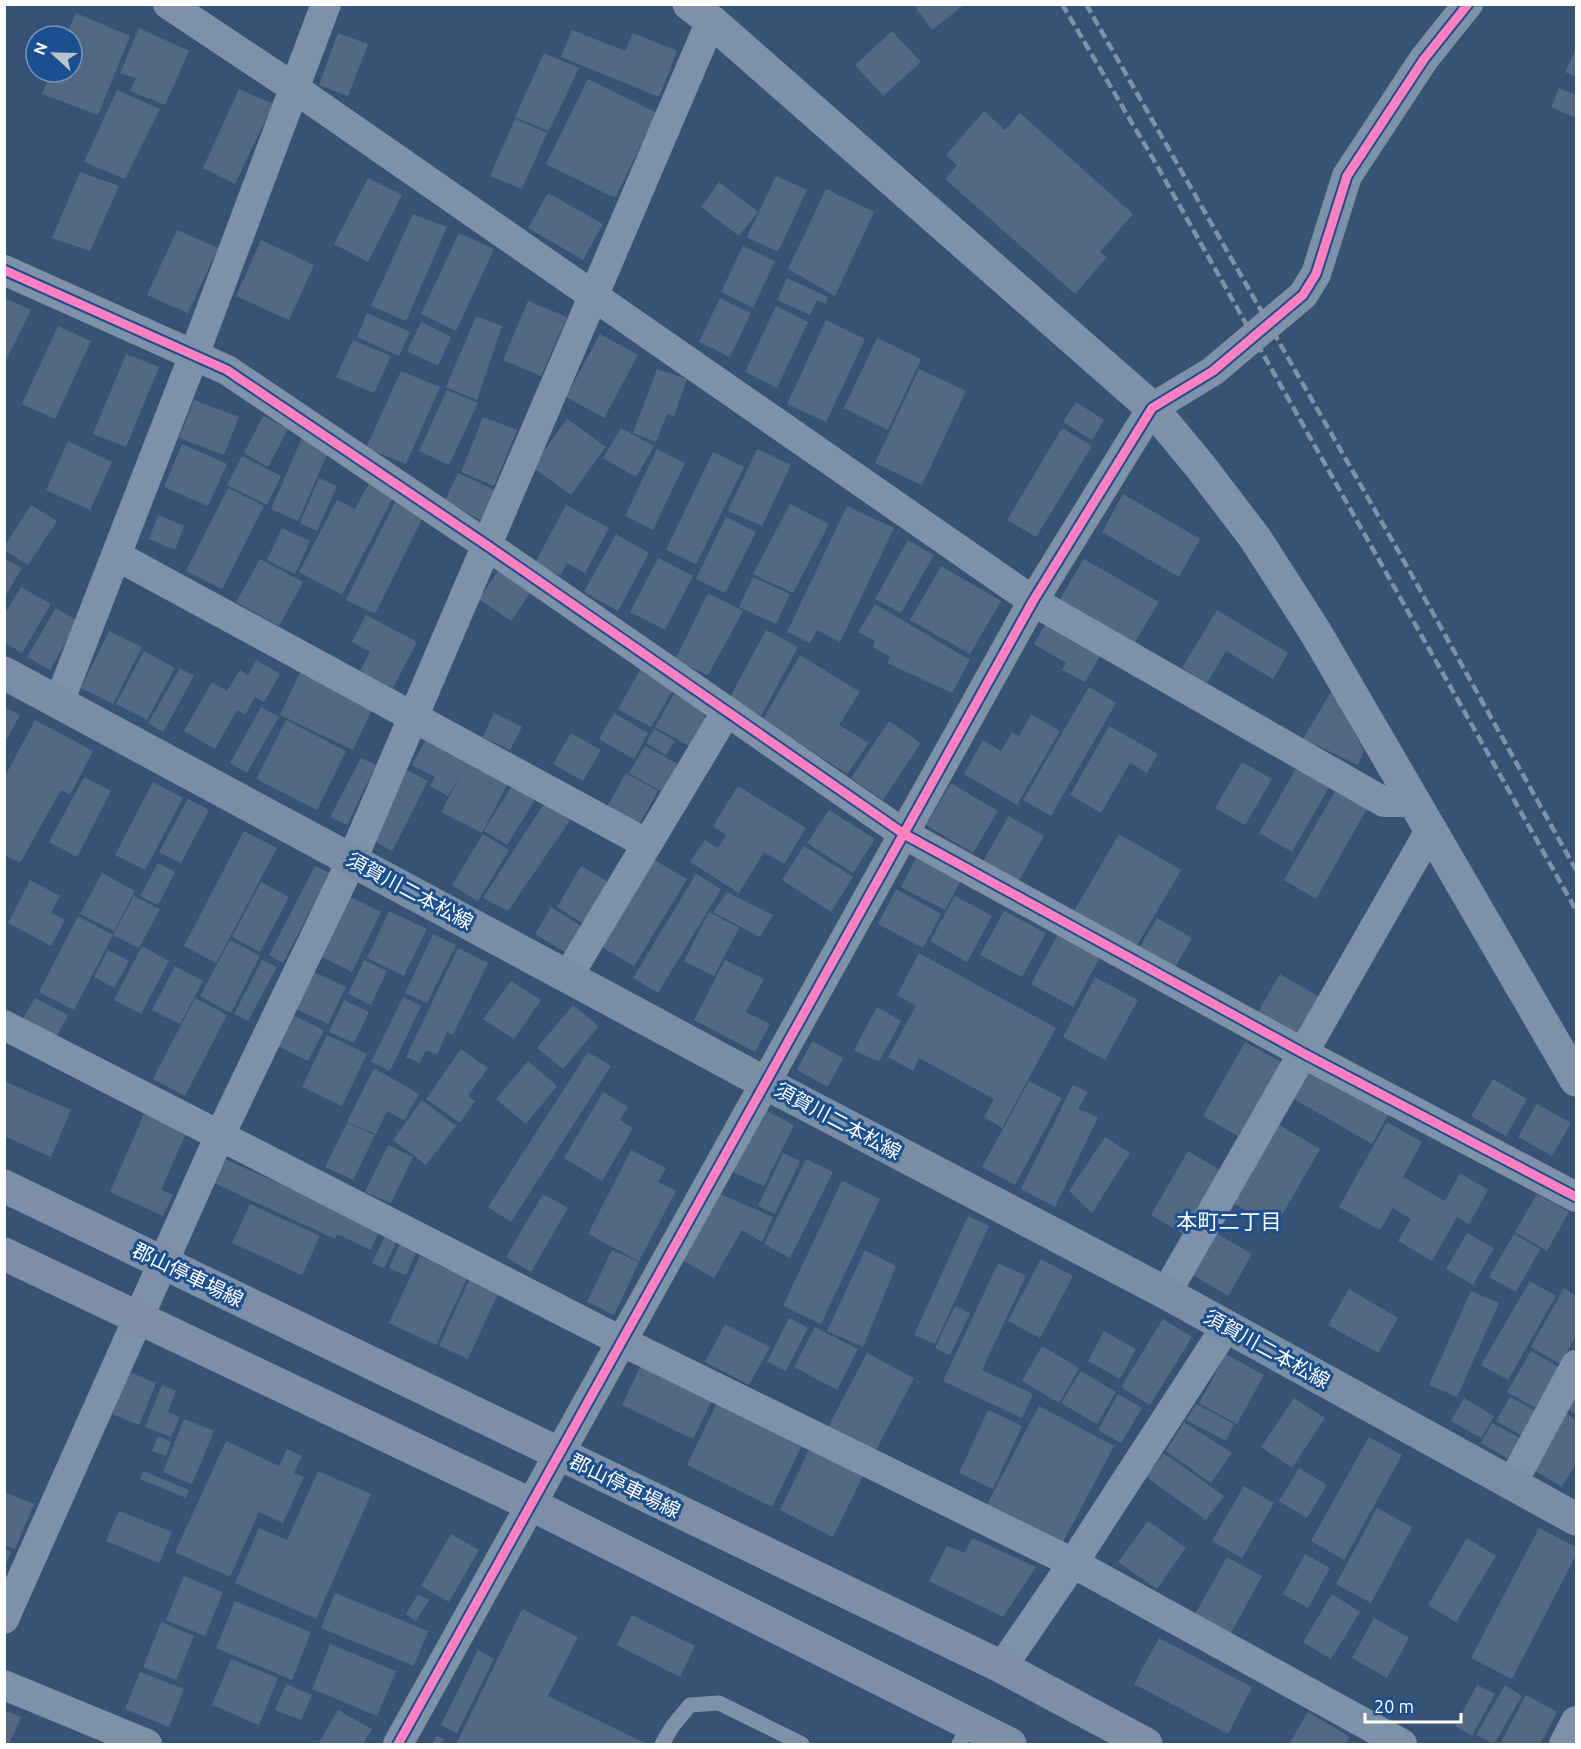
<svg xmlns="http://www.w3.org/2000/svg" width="1581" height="1749" font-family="Ubuntu,'Noto Sans JP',sans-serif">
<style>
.building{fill:#526984}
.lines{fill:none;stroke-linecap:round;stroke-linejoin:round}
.service{stroke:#7d92a8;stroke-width:15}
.minor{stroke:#7d92a8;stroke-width:30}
.tertiary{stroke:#7d92a8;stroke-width:33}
.secondary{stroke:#798da4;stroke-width:33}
.primary{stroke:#7d8ea7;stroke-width:33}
.rail{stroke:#7e92a7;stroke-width:4.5;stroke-dasharray:10 4.5;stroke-linecap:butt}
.cycleway-casing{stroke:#1b4f8f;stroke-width:13}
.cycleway{stroke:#ff80c0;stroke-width:9}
.labels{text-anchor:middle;stroke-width:6;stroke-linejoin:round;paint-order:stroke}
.street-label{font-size:20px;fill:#fff;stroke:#1b4f8f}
.neighbourhood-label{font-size:21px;fill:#fff;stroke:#1b4f8f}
</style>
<rect width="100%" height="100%" fill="#365274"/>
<path class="building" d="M913 4H965L932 30Z
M76 13 130 36 98 115 42 94 51 72H72V36H66Z
M139 28 189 51 165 105 130 91 136 78 120 73Z
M572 30 625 51 633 33 677 51 659 97 561 57Z
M892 31 921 62 883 96 855 65Z
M338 33 368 44 348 96 319 85Z
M1576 48V77L1565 72Z
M544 53 579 68 549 131 515 117Z
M588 79 657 113 615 198 546 164Z
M1559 88 1576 95V118L1551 107Z
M239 89 273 104 235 184 203 168Z
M117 90 160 109 125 179 84 162Z
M984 111 1005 130 1020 113 1133 214 1100 252 1107 257 1075 294 945 179 957 165 946 155Z
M515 119 547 133 522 189 490 176Z
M80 172 119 186 90 251 52 238Z
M776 176 807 190 778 252 747 237Z
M368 178 402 195 368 262 334 244Z
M719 182 758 212 739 236 701 207Z
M826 189 874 212 835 296 788 269Z
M548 193 603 224 583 260 528 228Z
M413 214 447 227 406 321 371 306Z
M177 230 218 248 188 313 147 295Z
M459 233 494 249 456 331 421 314Z
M261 240 314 265 289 320 236 296Z
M743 246 775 261 753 308 721 292Z
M787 278 828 297 826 304 817 300 810 315 777 300Z
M4 298 31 310 4 365Z
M720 298 751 313 730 357 699 342Z
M528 301 567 317 541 376 503 360Z
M776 306 808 322 777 388 745 372Z
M367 313 410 332 399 356 357 337Z
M476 316 502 326 477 400 446 387Z
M826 320 865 339 826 422 787 404Z
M421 322 451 337 438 366 407 351Z
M58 326 91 341 55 419 22 404Z
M600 334 638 355 604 418 566 397Z
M877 338 921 359 888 430 844 408Z
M353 340 391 356 374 393 336 377Z
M126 354 159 367 126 447 93 434Z
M657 369 687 379 674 416 667 414 656 442 633 433Z
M919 369 966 391 922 485 875 463Z
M401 371 440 387 406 464 366 448Z
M447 390 478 403 449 465 419 451Z
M194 400 239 417 224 455 179 438Z
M1076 402 1104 420 1092 440 1063 422Z
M263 416 288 429 268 467 244 453Z
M483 417 517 430 494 486 461 472Z
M567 419 606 447 571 495 532 467Z
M621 428 654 446 636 477 603 458Z
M1062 428 1092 446 1036 537 1007 520Z
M302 438 329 450 298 521 271 509Z
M68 441 112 462 90 510 46 490Z
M182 444 227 464 208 506 164 487Z
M657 449 685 463 653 530 625 516Z
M757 449 791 465 762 526 728 511Z
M713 452 744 467 696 564 666 550Z
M242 456 281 476 267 505 227 485Z
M458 473 495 490 482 521 445 500Z
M319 478 337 486 317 531 300 523Z
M369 483 394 496 342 595 299 572 337 500 355 509Z
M228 488 264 506 222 589 186 571Z
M1123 494 1200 539 1179 577 1102 532Z
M396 500 424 515 375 614 346 600Z
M790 504 829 524 793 593 753 574Z
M31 505 57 521 28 565 4 550V547Z
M566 505 609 528 585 573 567 563 560 576 535 563Z
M847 506 894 528 840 642 817 630 810 643 787 632Z
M158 515 184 526 175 550 149 539Z
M726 517 756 532 725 593 696 579Z
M282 528 310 541 295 574 267 560Z
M616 534 649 553 618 611 584 592Z
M908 540 934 555 901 613 875 599Z
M4 558 22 568 4 598Z
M658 558 693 576 665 630 630 612Z
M260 559 303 582 279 626 236 602Z
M1084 559 1159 602 1133 645 1058 602Z
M941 566 1001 601 970 654 910 620Z
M498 571 530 593 511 621 479 599Z
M753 577 790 594 776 624 739 607Z
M21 587 51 604 22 653 4 642V615Z
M708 593 743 611 708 675 675 660Z
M875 604 970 660 952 693 887 663 890 657 873 647 875 641 858 632Z
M56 608 78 621 50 670 27 657Z
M1217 610 1288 653 1273 679 1226 651 1207 683 1182 668Z
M366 615 417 642 393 688 360 671 370 652 352 642Z
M1046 623 1101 654 1085 682 1062 670 1066 663 1034 644Z
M766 630 798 647 761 716 729 699Z
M109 631 142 647 113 704 81 688Z
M144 651 175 668 147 720 116 704Z
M800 655 860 692 839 725 869 743 847 774 763 719Z
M256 660 280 674 264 702 255 697 245 715 237 710 215 749 184 731 212 682 227 691 240 670 248 675Z
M180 668 194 676 163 732 148 723Z
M301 670 374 705 353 750 280 715Z
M640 670 674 689 651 727 618 709Z
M1089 687 1116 703 1051 816 1023 800Z
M1332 690 1364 751 1358 765 1303 739Z
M674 694 703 711 708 725 694 749 655 727Z
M4 707 20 715 4 744Z
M261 707 279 717 247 773 230 763Z
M494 713 522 727 510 750 483 737Z
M614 713 648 733 634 759 599 739Z
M1031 714 1060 731 1017 805 964 774 983 740 1001 751 1012 732 1019 736Z
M35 720 93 751 70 795 61 790 20 863 4 855V778Z
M286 720 346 751 317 810 256 779Z
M889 721 921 743 883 800 851 778Z
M1109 726 1158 754 1147 773 1130 763 1101 813 1070 795Z
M654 729 675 741 666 755 646 743Z
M571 733 601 750 583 781 553 764Z
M427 737 511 777 482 833 441 812 464 768 448 796 430 786 435 777 412 765Z
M645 746 678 764 662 792 629 773Z
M361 758 376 765 347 825 330 817Z
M1242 762 1272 779 1245 825 1215 808Z
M1298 765 1331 784 1292 852 1259 833Z
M407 770 428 781 392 851 370 839Z
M626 773 658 791 637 828 605 810Z
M84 777 111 791 77 857 49 842Z
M516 779 539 793 507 845 484 831Z
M153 782 183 798 145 870 115 855Z
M951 783 998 811 973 853 926 825Z
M738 786 806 828 784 864 764 852 739 893 690 862 705 840 718 848 726 835 713 826Z
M1337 788 1368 807 1316 899 1284 880Z
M188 799 209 810 181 863 159 852Z
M547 799 573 816 508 911 483 898Z
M829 810 875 839 853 873 807 843Z
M1009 816 1044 836 1018 882 983 861Z
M244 831 277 848 216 963 184 946Z
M483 834 509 850 478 901 452 885Z
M1119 834 1181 870 1135 949 1073 913Z
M804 846 853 877 831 912 782 880Z
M918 854 962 878 945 910 901 887Z
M649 857 687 879 634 966 598 945Z
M158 863 175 872 158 905 140 896Z
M315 866 330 873 283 963 269 955Z
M581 866 610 883 584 924 557 907Z
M102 873 135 891 114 931 80 914Z
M696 874 721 889 658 993 633 978Z
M30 880 60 896 51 913 65 920 51 946 8 923Z
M261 882 289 897 260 952 232 937Z
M896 889 941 914 923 948 878 924Z
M727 892 773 915 760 937 713 912Z
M345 894 381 912 352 972 316 954Z
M134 896 160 909 139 948 113 935Z
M955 896 992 916 967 962 930 941Z
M551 907 584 928 568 954 535 934Z
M389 911 427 929 404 976 367 958Z
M1004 911 1046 933 1022 977 980 955Z
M709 912 739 928 714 976 684 961Z
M78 916 113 935 74 1010 39 992Z
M1157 918 1192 938 1173 971 1138 950Z
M433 934 456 945 427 1003 405 993Z
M1058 934 1100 957 1073 1007 1031 984Z
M230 940 260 956 231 1013 200 996Z
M142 946 169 961 141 1014 114 1000Z
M458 948 488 963 453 1035 447 1032 437 1055 426 1050 420 1063 406 1057Z
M108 950 129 961 114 988 94 977Z
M919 953 1056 1028 1002 1128 984 1117 994 1099 919 1058 913 1071 888 1057 916 1006 897 995Z
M262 960 277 967 248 1021 234 1014Z
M364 960 387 971 371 1005 348 994Z
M725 960 764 979 746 1012 770 1024 755 1052 694 1020Z
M175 966 203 981 180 1024 152 1010Z
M308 969 346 987 328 1024 290 1006Z
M1280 974 1321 998 1298 1036 1258 1012Z
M1095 977 1138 1000 1105 1060 1063 1037Z
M511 981 541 1000 514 1039 483 1019Z
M403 997 421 1006 390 1071 371 1062Z
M35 998 68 1015 57 1036 23 1018Z
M195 998 227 1015 185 1096 153 1079Z
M344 1000 369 1012 354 1043 329 1032Z
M573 1005 599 1026 563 1069 537 1048Z
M877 1007 901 1021 879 1062 854 1050Z
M289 1013 324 1030 308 1061 274 1044Z
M327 1035 367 1054 342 1106 302 1087Z
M812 1041 843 1058 828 1087 797 1070Z
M1245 1042 1281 1062 1238 1136 1203 1116Z
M461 1049 488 1068 468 1096 475 1101 460 1123 426 1099Z
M588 1052 611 1066 511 1222 488 1207Z
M528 1061 557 1086 526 1124 496 1099Z
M1303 1063 1389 1113 1372 1144 1285 1094Z
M374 1068 419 1094 404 1120 387 1111 376 1134 347 1122Z
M1493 1079 1527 1099 1506 1136 1471 1116Z
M4 1081 71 1110 51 1157 4 1136Z
M1029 1081 1062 1098 1015 1185 982 1167Z
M1073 1085 1088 1092 1078 1109 1098 1117 1055 1207 1021 1189Z
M603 1092 628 1107 620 1120 633 1128 602 1181 564 1158Z
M422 1100 456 1126 426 1165 393 1140Z
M1537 1104 1571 1123 1552 1156 1518 1137Z
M765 1110 794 1125 764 1186 730 1171Z
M144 1114 186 1133 161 1190 173 1195 163 1216 110 1192Z
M1274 1122 1320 1149 1275 1227 1229 1201Z
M1387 1122 1422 1142 1403 1177 1445 1201 1460 1173 1488 1190 1469 1224 1457 1217 1432 1261 1398 1241 1411 1219 1393 1208 1380 1230 1339 1207Z
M347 1123 375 1135 353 1180 325 1167Z
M1105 1137 1130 1153 1092 1213 1069 1191Z
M388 1145 413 1157 391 1203 365 1192Z
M631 1150 666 1168 658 1182 676 1191 639 1261 588 1234Z
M1188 1151 1222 1171 1185 1235 1151 1215Z
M783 1153 800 1161 775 1214 758 1206Z
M225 1159 380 1229 371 1250 337 1234 335 1239 214 1183Z
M806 1159 833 1172 790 1258 764 1244Z
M842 1181 880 1199 821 1324 783 1306Z
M543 1194 568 1208 531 1272 506 1257Z
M720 1194 773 1217 762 1242 742 1230 714 1278 682 1260Z
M1537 1194 1569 1212 1547 1251 1515 1232Z
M250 1204 320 1236 302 1275 232 1243Z
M968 1216 989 1226 935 1344 914 1335Z
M1214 1232 1252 1254 1228 1296 1190 1273Z
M1467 1233 1494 1248 1473 1285 1446 1269Z
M386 1234 398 1239 384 1268 372 1263Z
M1514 1234 1540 1249 1516 1292 1489 1277Z
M400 1243 417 1250 406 1275 389 1268Z
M612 1250 639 1262 614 1315 587 1302Z
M865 1250 896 1266 863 1347 827 1331Z
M420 1256 467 1278 436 1345 389 1323Z
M1041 1259 1073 1276 1040 1338 1008 1321Z
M998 1263 1026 1276 982 1370 1033 1394 1022 1418 943 1381Z
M470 1278 499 1291 468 1359 439 1346Z
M1530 1281 1556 1296 1508 1380 1481 1365Z
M1564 1288 1576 1296V1336L1560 1364 1531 1347Z
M1349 1289 1398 1318 1378 1353 1328 1325Z
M1471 1291 1499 1303 1457 1397 1429 1385Z
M955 1306 970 1313 950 1355 935 1348Z
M789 1318 808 1328 786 1371 767 1362Z
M1163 1319 1192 1337 1150 1405 1121 1387Z
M725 1324 770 1347 749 1385 705 1362Z
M815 1327 858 1349 837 1390 794 1367Z
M1104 1331 1136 1349 1120 1379 1088 1361Z
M1042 1346 1079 1368 1059 1403 1022 1381Z
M1531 1351 1560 1368 1536 1408 1507 1392Z
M867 1353 914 1378 875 1452 828 1427Z
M1226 1354 1264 1375 1237 1424 1199 1403Z
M643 1361 714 1396 693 1439 622 1405Z
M1081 1371 1116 1392 1097 1424 1061 1403Z
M130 1372 156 1383 139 1425 112 1414Z
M162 1385 176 1391 168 1412 180 1417 171 1437 145 1427Z
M1118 1394 1142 1408 1121 1443 1098 1430Z
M1576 1394V1414L1567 1409Z
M1510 1397 1536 1411 1522 1436 1496 1421Z
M1294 1398 1325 1418 1292 1468 1261 1447Z
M1464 1398 1494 1416 1481 1438 1451 1421Z
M718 1401 803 1443 772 1507 687 1465Z
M1196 1404 1234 1424 1226 1441 1186 1420Z
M1039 1406 1114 1446 1062 1544 987 1504Z
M988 1410 1022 1426 993 1489 959 1473Z
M1566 1413 1576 1420V1463L1562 1487 1532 1469Z
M184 1419 214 1431 192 1484 163 1472Z
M1184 1422 1232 1453 1211 1483 1166 1451Z
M1492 1423 1520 1438 1508 1459 1481 1443Z
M158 1436 171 1442 166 1456 152 1451Z
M1369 1437 1402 1455 1344 1560 1311 1541Z
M226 1441 279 1466 287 1449 302 1456 294 1473 304 1477 283 1523 259 1512 230 1577 175 1552Z
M811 1446 865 1472 833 1537 780 1510Z
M1164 1453 1224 1496 1206 1520 1146 1477Z
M1299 1468 1327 1485 1307 1518 1279 1501Z
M143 1471 189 1490 186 1498 140 1479Z
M318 1471 371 1494 316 1619 235 1583 259 1528 287 1540Z
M1244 1486 1274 1503 1242 1558 1212 1541Z
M4 1492 34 1504 15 1549 4 1545Z
M1377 1508 1412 1527 1371 1603 1336 1584Z
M119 1511 172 1532 159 1563 106 1541Z
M1148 1521 1186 1548 1157 1589 1118 1562Z
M1539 1528 1576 1547V1555L1512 1679 1471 1658Z
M451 1534 479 1550 449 1602 421 1586Z
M972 1538 1036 1567 1003 1617 929 1581 947 1546 965 1553Z
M1467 1538 1496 1556 1456 1622 1428 1605Z
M4 1548 11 1551 5 1567H4Z
M1305 1554 1330 1568 1308 1608 1283 1594Z
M1227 1557 1262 1576 1230 1635 1194 1616Z
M184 1576 223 1592 205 1636 166 1620Z
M335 1593 428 1631 414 1666 321 1628Z
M418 1594 429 1600 416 1621 406 1614Z
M1332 1594 1360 1612 1331 1659 1303 1642Z
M235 1601 311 1632 292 1680 216 1648Z
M522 1609 578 1637 548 1696 647 1744H456Z
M632 1615 695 1646 680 1677 617 1645Z
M1374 1618 1409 1638 1387 1678 1352 1658Z
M161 1622 194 1636 176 1680 143 1667Z
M1159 1638 1252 1687 1228 1734 1134 1684Z
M330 1644 396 1671 377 1716 312 1689Z
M478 1650 494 1659 457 1733 441 1725Z
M231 1659 278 1678 259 1725 212 1705Z
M140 1672 184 1689 169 1727 125 1709Z
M286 1684 312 1695 301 1720 275 1710Z
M1477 1685 1495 1694 1472 1736 1455 1726Z
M1505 1685 1522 1696 1494 1744 1476 1735Z
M1526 1695 1557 1712 1540 1744H1500Z
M4 1710 21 1717 9 1744H4Z
M338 1710 372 1729 363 1744H318Z
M1308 1712 1350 1737 1345 1744H1289Z
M436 1736 444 1739 441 1744H432Z"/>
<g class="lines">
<path class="service" d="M662 1744 672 1727 690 1705 719 1703 802 1744
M959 1744 970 1723"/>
<path class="minor" d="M168 4 294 88 1033 601 1384 802H1415
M4 270 227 370 488 546 904 834 1301 1052 1576 1197
M117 556 647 844
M59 702 194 355 326 4
M568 976 727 711
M4 1025 621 1341 1073 1563 1402 1744
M1166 1293 1431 829
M1512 1483 1576 1365
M4 1619 220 1135 352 860 711 21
M1002 1667 1073 1563 1226 1327
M4 1685 147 1744
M398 1744 1033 601 1152 408 1213 371 1303 295 1316 274 1347 176 1424 59 1468 4
M1564 1744 1576 1721"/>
<path class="tertiary" d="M689 4 711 21 1152 408 1200 466 1255 538 1316 633 1576 1080"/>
<path class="secondary" d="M4 673 767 1084 1166 1293 1576 1519"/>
<path class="primary" d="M4 1186 1002 1667 1146 1744
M4 1254 532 1505 1010 1744"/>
<path class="rail" d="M1062 4 1155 162 1576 910
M1086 4 1400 554 1576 870"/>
<g class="cycleway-casing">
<path id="cycleway" d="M4 270 227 370 488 546 904 834 1301 1052 1576 1197
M398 1744 1033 601 1152 408 1213 371 1303 295 1316 274 1347 176 1424 59 1468 4"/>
</g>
<use href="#cycleway" class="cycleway"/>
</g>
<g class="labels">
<g class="street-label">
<text transform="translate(410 891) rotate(28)" y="7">須賀川二本松線</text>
<text transform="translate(838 1121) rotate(28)" y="7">須賀川二本松線</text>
<text transform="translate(188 1275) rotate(26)" y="7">郡山停車場線</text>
<text transform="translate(1267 1349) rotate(29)" y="7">須賀川二本松線</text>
<text transform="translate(625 1486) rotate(26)" y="7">郡山停車場線</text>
</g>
<g class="neighbourhood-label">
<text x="1229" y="1229">本町二丁目</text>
</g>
</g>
<rect width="1581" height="1749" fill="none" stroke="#ffffff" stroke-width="12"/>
<g transform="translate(54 54) rotate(292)"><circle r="28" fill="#1b4f8f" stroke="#7695bc" stroke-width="1.5"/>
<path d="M0-4.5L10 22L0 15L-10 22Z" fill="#b9c2ce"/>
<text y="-9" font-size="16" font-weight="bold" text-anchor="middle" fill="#ffffff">N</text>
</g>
<path d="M1365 1713v9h96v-9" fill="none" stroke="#ffffff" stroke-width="3"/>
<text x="1374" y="1713" font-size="18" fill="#ffffff" stroke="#1b4f8f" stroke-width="4.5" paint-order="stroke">20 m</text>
</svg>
